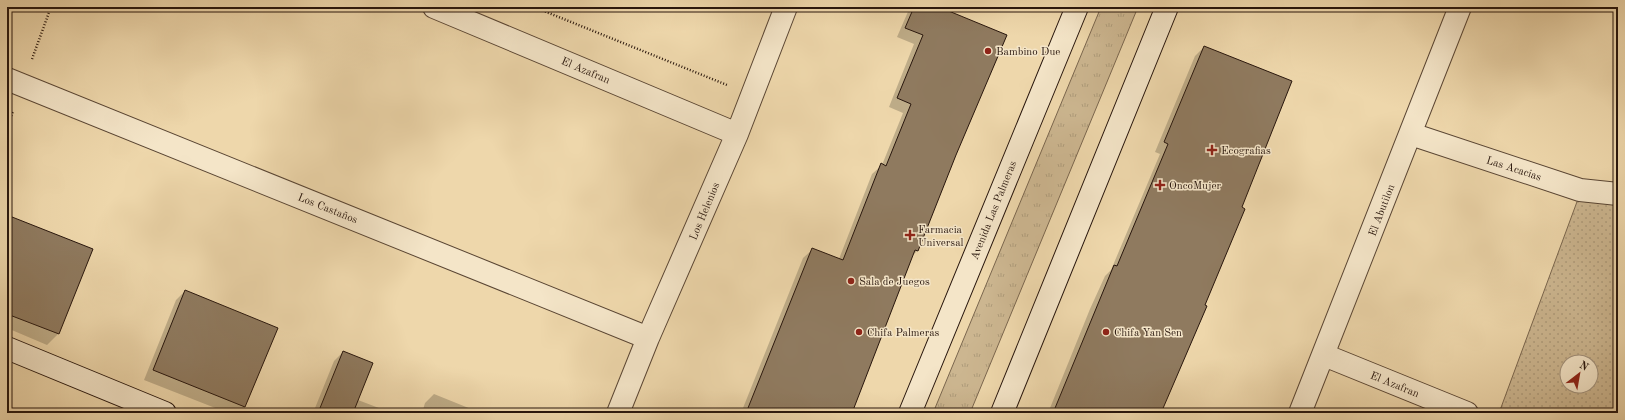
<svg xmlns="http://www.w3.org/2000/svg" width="1625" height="420" font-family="'Old Standard TT',serif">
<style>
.grass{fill:url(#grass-tufts);stroke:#7a664e}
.park{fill:url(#park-dots);stroke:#7a664e;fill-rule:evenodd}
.shadow{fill:#0003}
.building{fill:#8f7a5f;stroke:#28160d}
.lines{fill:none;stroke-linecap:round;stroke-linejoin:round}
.street-casing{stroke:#5a4634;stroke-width:24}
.secondary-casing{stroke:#28160d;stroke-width:24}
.path{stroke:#28160d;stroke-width:2.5;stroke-dasharray:1 2;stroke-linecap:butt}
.street{stroke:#f4e5c8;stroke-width:22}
.secondary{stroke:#f4e5c8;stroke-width:22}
.poi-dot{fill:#8f2418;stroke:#f4e5c8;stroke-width:1.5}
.labels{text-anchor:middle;stroke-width:3;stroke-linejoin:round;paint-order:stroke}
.poi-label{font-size:11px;fill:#28160d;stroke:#f4e5c8;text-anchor:start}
.street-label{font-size:11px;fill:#28160d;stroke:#f4e5c8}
</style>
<defs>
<pattern id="grass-tufts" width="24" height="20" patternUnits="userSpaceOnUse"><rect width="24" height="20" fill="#ccb690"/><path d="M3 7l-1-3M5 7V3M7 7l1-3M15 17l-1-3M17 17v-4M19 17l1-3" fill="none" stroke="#af9c7b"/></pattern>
<pattern id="park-dots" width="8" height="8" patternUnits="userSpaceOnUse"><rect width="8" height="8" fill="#ccb690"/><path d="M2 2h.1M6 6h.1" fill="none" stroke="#af9c7b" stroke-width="1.8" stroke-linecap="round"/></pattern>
</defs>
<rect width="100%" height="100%" fill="#eed7ab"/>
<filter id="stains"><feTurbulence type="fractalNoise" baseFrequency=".005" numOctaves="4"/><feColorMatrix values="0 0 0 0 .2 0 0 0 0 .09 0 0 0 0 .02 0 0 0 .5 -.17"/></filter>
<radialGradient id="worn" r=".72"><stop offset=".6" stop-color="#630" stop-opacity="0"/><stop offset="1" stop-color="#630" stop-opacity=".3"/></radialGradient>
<path class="grass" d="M1101 7H1138L970 413H933Z"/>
<path class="park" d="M1618 194V413H1499L1578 199ZM1567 362H1591V386H1567Z"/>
<path class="shadow" d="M910 7H937L955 155 917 251 912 256 851 413H741L803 258 813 249 839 259 872 174 882 165 903 113 889 107 914 44 897 37Z
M1204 47 1160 413H1048L1090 309 1105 276 1111 270 1160 154 1155 152 1195 56Z
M7 216 92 249 58 334 47 345 7 328Z
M185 291 245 407 238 413H228L144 380 176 300Z
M343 352 358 400 392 413H313L334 361Z
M434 394 481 413H422L425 403Z"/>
<path class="building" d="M914 7H939L1007 35 956 155 918 251 915 250 852 413H762L748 408 812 248 843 260 881 163 886 166 911 104 897 98 923 35 905 28Z
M1204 46 1292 81 1242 207 1245 209 1205 305 1207 306 1161 413H1053L1100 299 1114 265 1117 266 1168 144 1164 142Z
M7 215 93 249 59 334 7 314Z
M185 290 278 328 245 407 153 370Z
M343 351 373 363 353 413H318Z"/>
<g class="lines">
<g class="street-casing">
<path id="street" d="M434 7 737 134
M7 79 648 338
M1411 134 1580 190 1618 194
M1324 355 1467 413
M618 413 648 338 737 134 786 7
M1300 413 1460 7"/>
</g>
<g class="secondary-casing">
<path id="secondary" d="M7 348 165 413
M910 413 1077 7
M1002 413 1167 7"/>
</g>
<path class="path" d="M534 7 727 85
M32 59 51 7
M7 127 13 111"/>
<use href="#street" class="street"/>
<use href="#secondary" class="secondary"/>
</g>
<g class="poi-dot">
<circle cx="988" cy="51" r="4"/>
<path d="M1210 144h4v4h4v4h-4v4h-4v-4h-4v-4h4z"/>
<path d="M1158 179h4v4h4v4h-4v4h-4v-4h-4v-4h4z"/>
<path d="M908 229h4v4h4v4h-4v4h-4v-4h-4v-4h4z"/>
<circle cx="851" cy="281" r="4"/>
<circle cx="859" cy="332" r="4"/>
<circle cx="1106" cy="332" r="4"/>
</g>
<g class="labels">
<g class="poi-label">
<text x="996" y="55">Bambino Due</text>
<text x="1221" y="154">Ecografias</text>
<text x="1169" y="189">OncoMujer</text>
<text x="918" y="233">Farmacia<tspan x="918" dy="13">Universal</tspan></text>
<text x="859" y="285">Sala de Juegos</text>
<text x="867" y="336">Chifa Palmeras</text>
<text x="1114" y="336">Chifa Yan Sen</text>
</g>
<g class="street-label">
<text transform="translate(586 70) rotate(23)" y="4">El Azafran</text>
<text transform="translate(1514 168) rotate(18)" y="4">Las Acacias</text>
<text transform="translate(328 208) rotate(22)" y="4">Los Castaños</text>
<text transform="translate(993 210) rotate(-68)" y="4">Avenida Las Palmeras</text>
<text transform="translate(1381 210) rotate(-69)" y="4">El Abutilon</text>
<text transform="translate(704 211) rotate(-67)" y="4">Los Helenios</text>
<text transform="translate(1395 384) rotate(22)" y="4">El Azafran</text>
</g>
</g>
<rect width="1625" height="420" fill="none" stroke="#eed7ab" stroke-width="24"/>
<rect x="8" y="8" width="1609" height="404" fill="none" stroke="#28160d" stroke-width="2"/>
<rect x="12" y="12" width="1601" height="396" fill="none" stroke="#28160d"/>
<g transform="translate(1579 374) rotate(31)"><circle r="19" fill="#f4e5c8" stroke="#a2927d"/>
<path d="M0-3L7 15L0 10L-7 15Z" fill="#8f2418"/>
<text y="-6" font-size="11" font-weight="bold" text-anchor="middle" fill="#28160d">N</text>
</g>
<rect width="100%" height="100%" filter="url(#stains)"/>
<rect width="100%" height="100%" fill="url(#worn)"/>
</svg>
